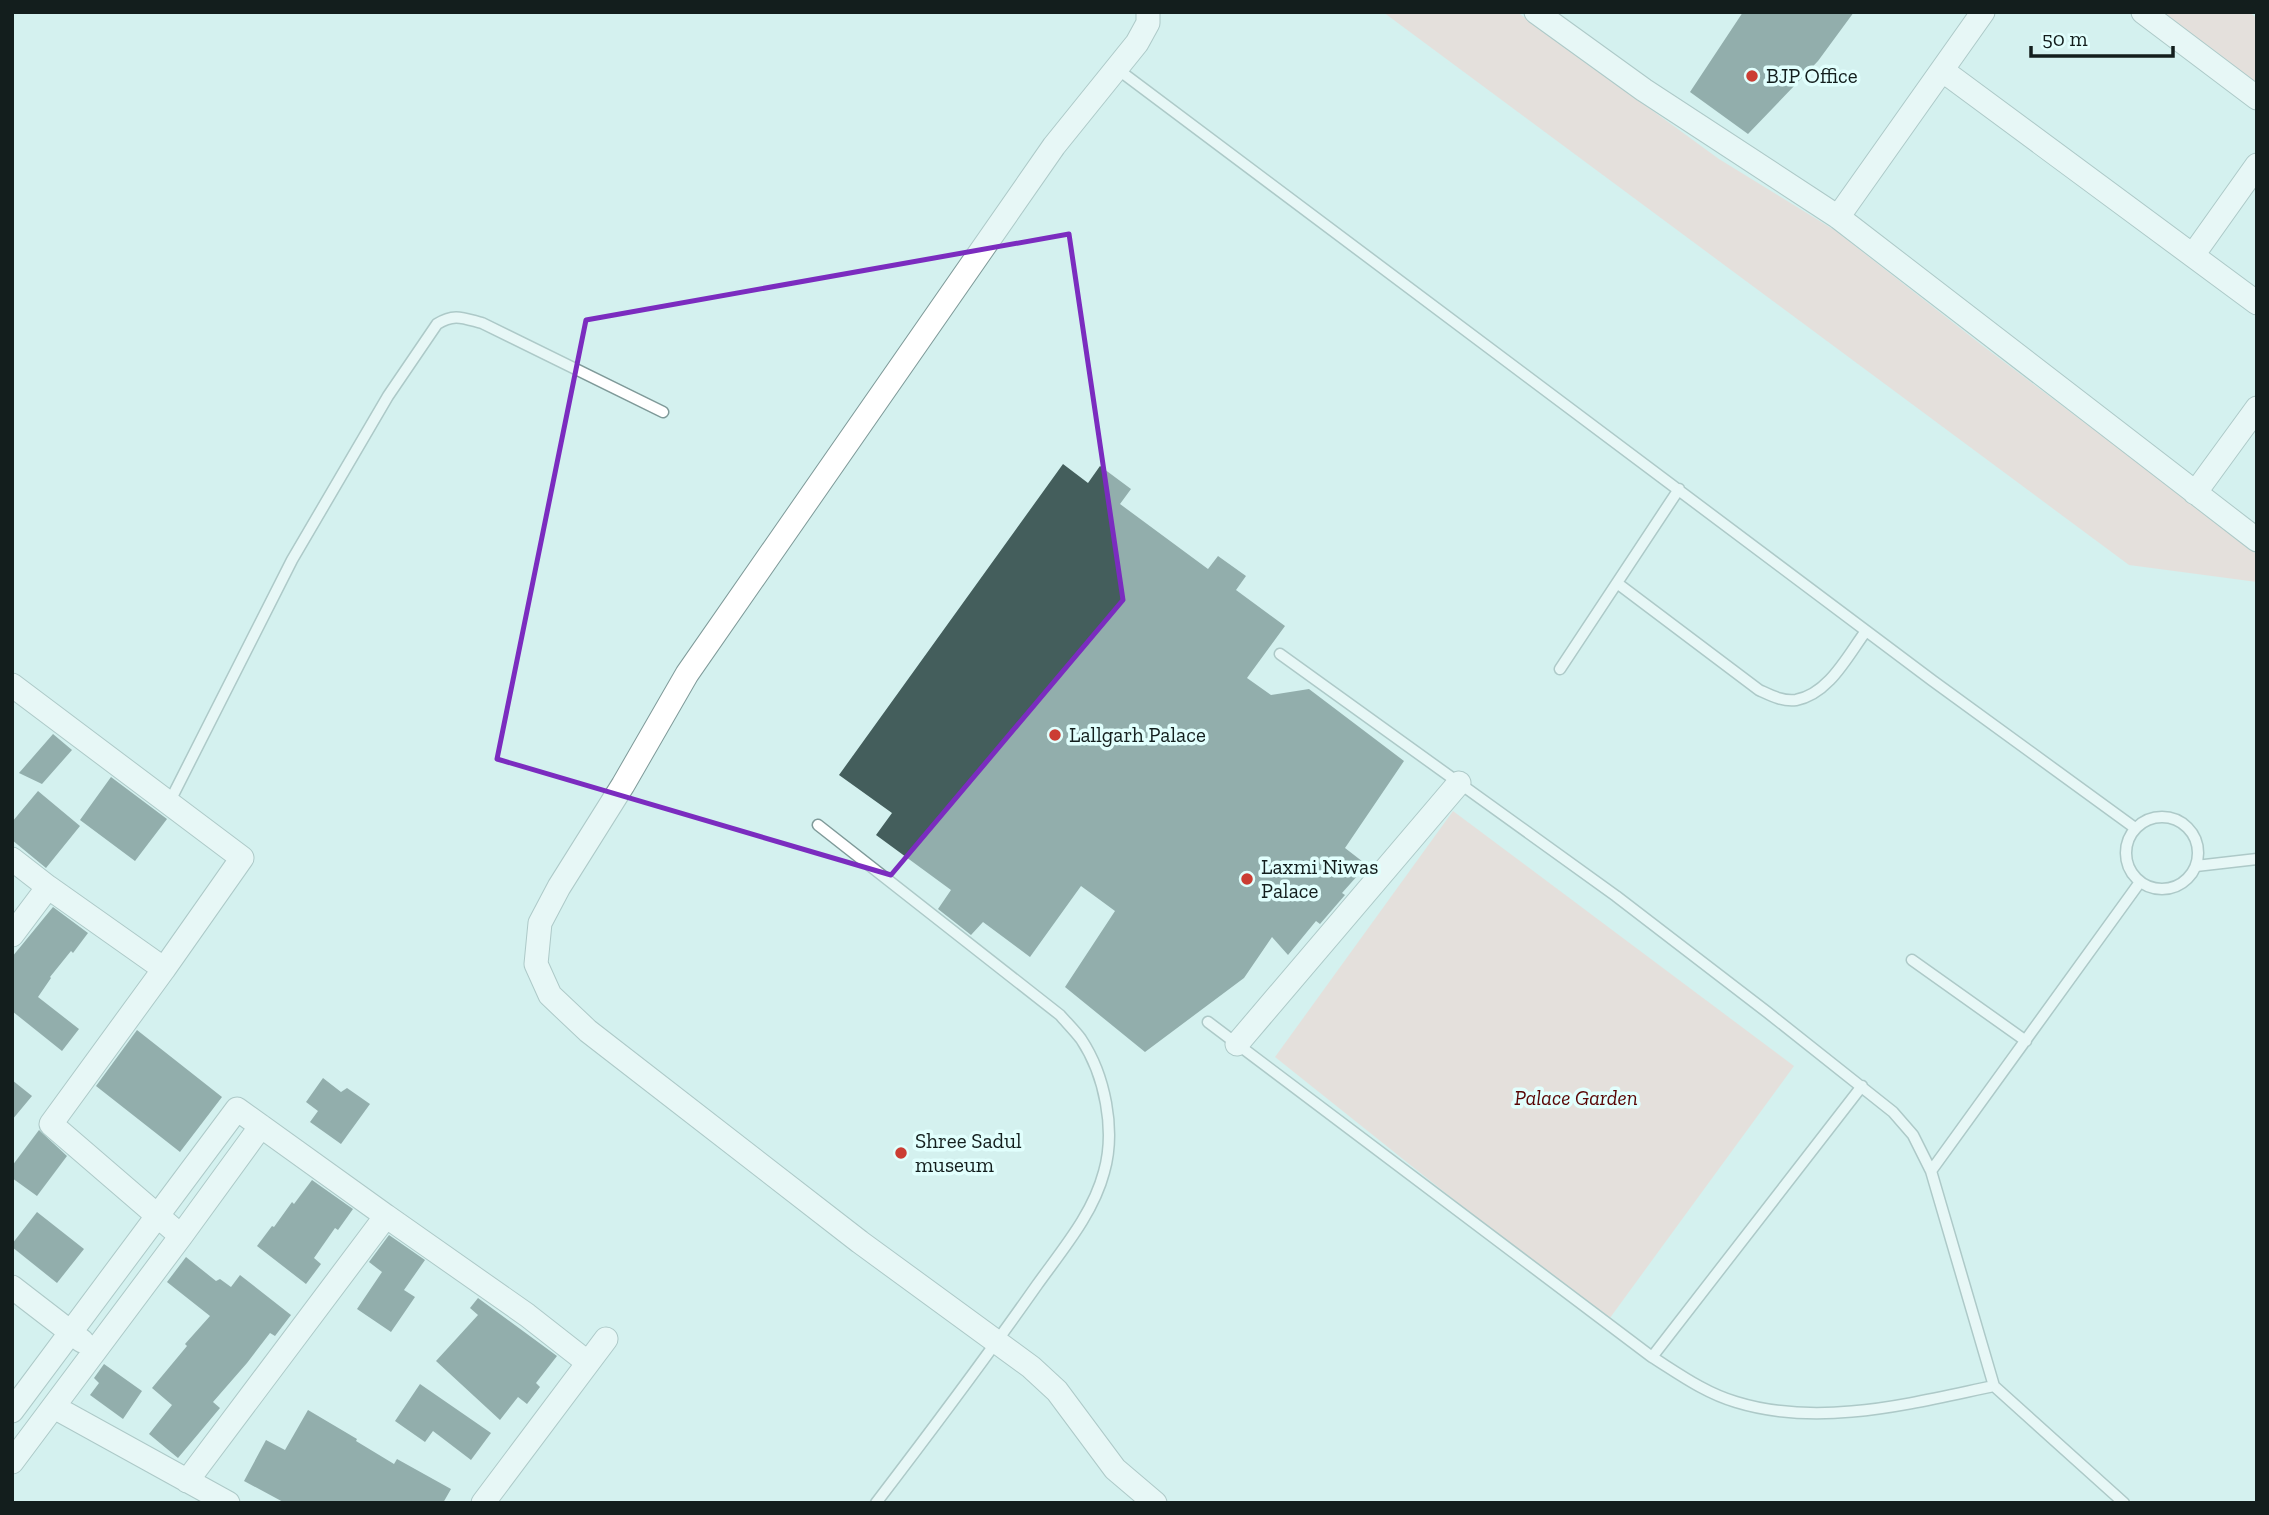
<svg xmlns="http://www.w3.org/2000/svg" width="2269" height="1515" font-family="'Zilla Slab',serif">
<style>
.green{fill:#f9cdc6}
.building{fill:#445e5c}
.lines{fill:none;stroke-linecap:round;stroke-linejoin:round}
.service-casing{stroke:#7f9a99;stroke-width:13}
.minor-casing{stroke:#7f9a99;stroke-width:25}
.service{stroke:#fff;stroke-width:10}
.minor{stroke:#fff;stroke-width:23}
.marked{fill:none;stroke:#7b2cbf;stroke-width:5;stroke-linejoin:round}
.poi-dot{fill:#cb3d33;stroke:#e1fffd;stroke-width:2.5}
.labels{text-anchor:middle;stroke-width:7;stroke-linejoin:round;paint-order:stroke}
.poi-label{font-size:21px;fill:#131e1d;stroke:#e1fffd;text-anchor:start}
.park-label{font-size:21px;font-style:italic;fill:#590504;stroke:#e1fffd}
</style>
<rect width="100%" height="100%" fill="#d4f1ef"/>
<path class="green" d="M1383 12H1517L1719 159 1836 231 1983 346 2238 538 2257 555V582L2129 565Z
M2162 12H2250L2257 19V83Z
M1453 811 1794 1066 1607 1322 1275 1057Z"/>
<path class="building" d="M1743 12H1854L1818 61 1748 134 1690 92Z
M1063 464 1088 483 1100 466 1131 489 1120 504 1208 569 1218 556 1246 576 1236 590 1285 626 1247 678 1271 695 1309 689 1404 761 1345 848 1367 865 1342 893 1345 895 1320 924 1316 921 1288 955 1272 937 1244 978 1145 1052 1065 987 1115 911 1081 886 1030 957 983 922 971 935 938 909 951 890 876 835 892 813 839 775Z
M53 734 72 750 42 784 19 773Z
M111 777 167 819 135 861 80 820Z
M38 791 80 826 46 868 12 840V822Z
M53 907 88 933 73 953 71 951 50 977 51 978 38 997 79 1029 62 1051 12 1011V957Z
M137 1030 222 1097 180 1152 96 1086Z
M323 1078 341 1092 347 1088 370 1104 341 1144 310 1122 318 1111 306 1102Z
M12 1080 32 1096 12 1120Z
M39 1130 67 1156 37 1196 12 1178V1166Z
M312 1180 353 1209 338 1230 335 1228 314 1258 321 1264 306 1284 257 1246 272 1226 274 1227 292 1202 294 1204Z
M37 1212 84 1249 57 1283 12 1247V1244Z
M389 1235 425 1260 404 1290 415 1297 391 1332 357 1309 382 1272 369 1262Z
M186 1257 216 1281 220 1279 231 1287 240 1275 291 1315 275 1336 270 1333 247 1363 213 1402 220 1408 178 1458 149 1434 172 1405 152 1388 187 1346 185 1344 210 1316 167 1282Z
M478 1298 557 1356 536 1383 540 1387 527 1404 518 1397 500 1420 436 1361 478 1315 470 1308Z
M104 1364 142 1391 123 1419 90 1395 99 1383 94 1378Z
M420 1384 491 1433 471 1460 433 1431 425 1442 395 1421Z
M308 1410 357 1439 356 1441 394 1464 397 1459 451 1489 443 1503H285L244 1481 266 1440 285 1450Z"/>
<g class="lines">
<g class="service-casing">
<path id="service" d="M1116 68 1933 681 2135 828
M1617 583 1759 690C1770 695 1783 702 1796 700 1829 694 1848 655 1866 631
M1280 654 1616 896 1767 1012 1893 1112 1913 1135 1931 1171 1994 1386 2124 1503
M1560 669 1679 489
M169 803 292 560 388 396 437 324C454 313 463 318 482 323L663 412
M2126 853a36 36 0 1 1 72 0a36 36 0 1 1-72 0Z
M818 825 1060 1015C1067 1023 1075 1031 1081 1039 1105 1075 1116 1130 1104 1172 1093 1214 1062 1250 1037 1285 985 1359 931 1431 876 1503
M2196 866 2257 859
M1912 960 2026 1041
M1208 1022 1652 1357C1679 1374 1705 1393 1736 1402 1820 1428 1912 1403 1994 1386
M1931 1171 2140 882
M1652 1357 1862 1086"/>
</g>
<g class="minor-casing">
<path id="minor" d="M1148 12V23L1137 43 1054 146 687 674 623 785 559 887 540 923 536 964 550 995 588 1031 860 1242 1031 1367 1057 1391 1115 1469 1155 1503
M1536 12 1644 90 1838 217 2257 540
M2143 12 2257 98
M1942 70 2257 303
M1838 217 1983 12
M2193 255 2257 165
M2195 493 2257 408
M12 685 242 858 164 969
M12 859 48 887 164 969 51 1124 181 1236
M12 935 48 887
M1237 1044 1459 783
M12 1287 82 1341
M54 1407 228 1503
M12 1411 237 1109 386 1216
M12 1462 181 1236 261 1126
M187 1481 386 1216 527 1315 587 1362
M483 1503 606 1339"/>
</g>
<use href="#service" class="service"/>
<use href="#minor" class="minor"/>
</g>
<path d="M0 0H2269V1515H0ZM1069 234 1123 600 891 875 497 759 586 320Z" fill="#d4f1ef" fill-opacity=".55" fill-rule="evenodd"/>
<path class="marked" d="M1069 234 1123 600 891 875 497 759 586 320Z"/>
<g class="poi-dot">
<circle cx="1752" cy="76" r="7"/>
<circle cx="1055" cy="735" r="7"/>
<circle cx="1247" cy="879" r="7"/>
<circle cx="901" cy="1153" r="7"/>
</g>
<g class="labels">
<g class="poi-label">
<text x="1766" y="83">BJP Office</text>
<text x="1069" y="742">Lallgarh Palace</text>
<text x="1261" y="874">Laxmi Niwas<tspan x="1261" dy="24">Palace</tspan></text>
<text x="915" y="1148">Shree Sadul<tspan x="915" dy="24">museum</tspan></text>
</g>
<g class="park-label">
<text x="1576" y="1105">Palace Garden</text>
</g>
</g>
<rect width="2269" height="1515" fill="none" stroke="#131e1d" stroke-width="28"/>
<path d="M2031 46v10h142v-10" fill="none" stroke="#131e1d" stroke-width="3.5"/>
<text x="2042" y="46" font-size="21" fill="#131e1d" stroke="#e1fffd" stroke-width="5" paint-order="stroke">50 m</text>
</svg>
